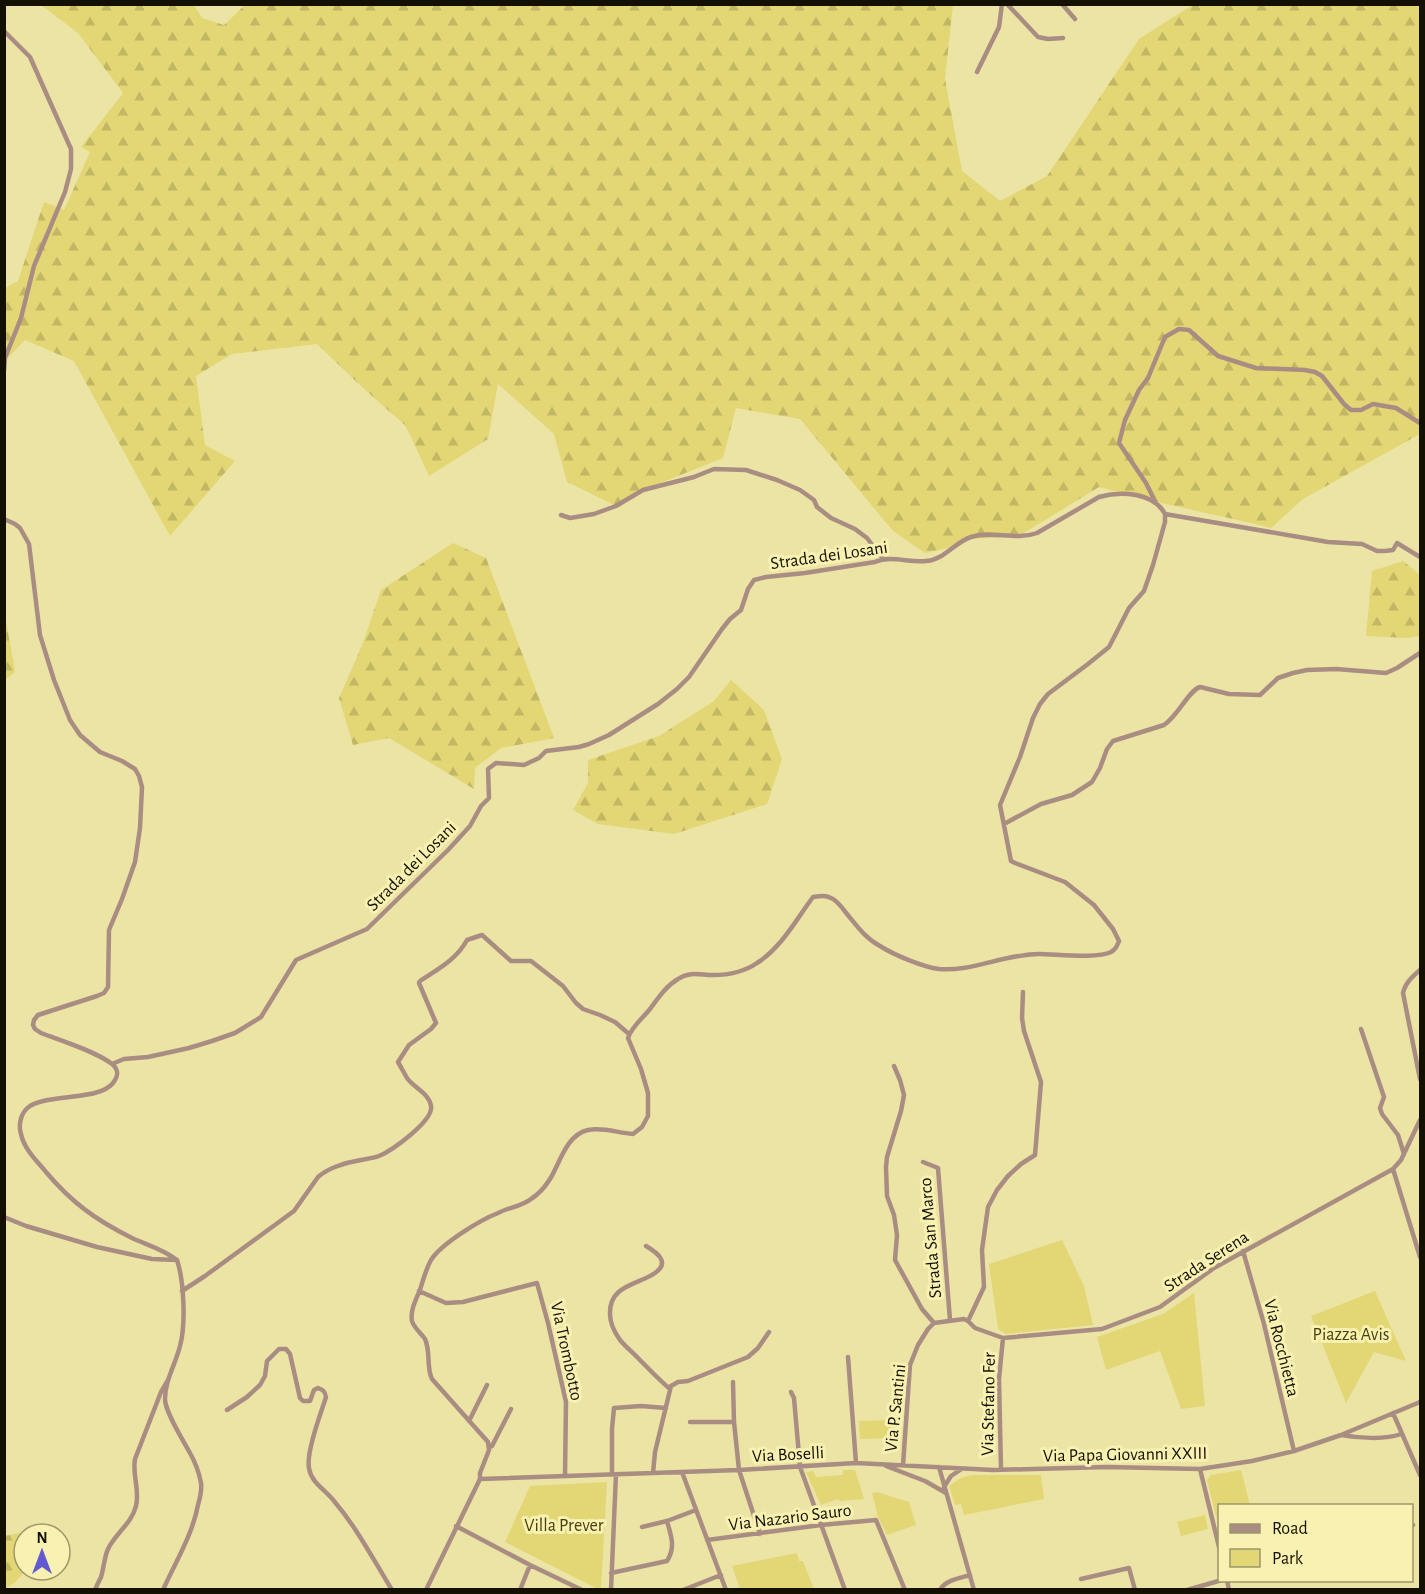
<svg xmlns="http://www.w3.org/2000/svg" width="1425" height="1594" font-family="'Alegreya Sans',sans-serif">
<style>
.green{fill:#e3d674}
.forest{fill:url(#forest-firs)}
.lines{fill:none;stroke-linecap:round;stroke-linejoin:round}
.minor{stroke:#a98d83;stroke-width:4.5}
.labels{text-anchor:middle;stroke-width:6;stroke-linejoin:round;paint-order:stroke}
.street-label{font-size:18px;fill:#131000;stroke:#f9f1b1}
.park-label{font-size:18px;fill:#474009;stroke:#f9f1b1}
</style>
<defs>
<pattern id="forest-firs" width="22" height="20" patternUnits="userSpaceOnUse" patternTransform="scale(1.5)"><rect width="22" height="20" fill="#e3d674"/><path d="M5 1l3.5 6h-7zM16 11l3.5 6h-7z" fill="#c2b763"/></pattern>
</defs>
<rect width="100%" height="100%" fill="#ece4a4"/>
<path class="green" d="M1062 1240 1084 1286 1093 1325 1006 1334 998 1329 989 1264Z
M1375 1291 1406 1361 1374 1352 1346 1403 1311 1316Z
M1194 1293 1205 1406 1181 1409 1160 1351 1106 1370 1097 1337 1163 1314Z
M896 1420 897 1438 860 1439 859 1421Z
M843 1470H855L864 1499 840 1501 838 1499 821 1505 806 1472 813 1471 816 1477 843 1475Z
M1241 1470 1250 1505 1220 1506 1219 1528 1207 1480 1211 1475Z
M972 1475H1041L1044 1499 964 1515 961 1504 955 1505 949 1486 961 1478Z
M607 1482 601 1589H598L505 1542 530 1486Z
M877 1492 909 1502 916 1525 887 1535 878 1517 872 1493Z
M1205 1515 1208 1529 1181 1536 1177 1522Z
M797 1553 799 1561H803L814 1589H740L732 1566Z"/>
<path class="forest" d="M246 4 953 5 945 79 962 171 1000 201 1047 176 1139 39 1191 6 1420 5V434L1303 499 1271 528C1214 514 1156 503 1099 487L1019 536 972 539 948 548 925 553 893 531 800 419 736 408 723 458 643 490 616 506 567 482 554 434 498 384 488 439 429 476 406 426 363 388 317 344 232 354 196 376 205 445 235 461 170 536 74 361 25 340 5 361V288L18 281 44 202 64 210 90 152 81 147 123 93 78 33 41 5H194L202 18 224 25Z
M453 543 486 558 554 738 501 748 475 768 474 789 389 738 353 745 339 698 363 643 381 590Z
M1403 561 1420 575V636L1407 638 1366 636 1372 571Z
M4 609 15 672 5 680H4Z
M731 680 764 710 782 759 767 804 674 834 598 824 573 810 588 783V760L659 736 714 701Z
M37 1529V1534H24L23 1574 14 1583 5 1589V1536Z"/>
<g class="lines">
<path class="minor" d="M1007 4 1038 37 1048 39 1063 38
M1062 4 1075 19
M4 31 30 57 71 149V169L65 192 34 266 21 318 5 358 4 371
M977 72 999 27 1002 4
M1156 503 1146 483 1119 443 1125 420 1139 390 1148 378 1165 337 1179 329 1189 330 1218 356 1256 368 1305 370 1315 372 1322 376 1344 404 1351 410H1361L1373 404 1396 408 1420 423
M1165 514 1328 542 1362 544 1377 551H1385L1393 550 1397 543 1420 557
M561 515 570 518 594 514 616 506 643 490 694 477 714 469 746 470 777 480 800 490 814 500 817 507 831 518 855 529 867 538 883 559
M4 519 15 524 20 528 29 544 40 635 54 680 70 720 80 735 100 752 122 761 135 769 139 776 142 787 140 828 135 862 122 899 109 930 108 987 104 993 97 996 38 1015 34 1020 33 1025 35 1029 41 1033C60 1040 97 1052 112 1064 117 1068 119 1074 115 1080 110 1090 94 1094 84 1095 68 1098 44 1098 30 1106 21 1112 18 1124 21 1134 24 1149 37 1161 46 1172 72 1203 96 1220 132 1238 147 1245 163 1249 177 1260
M1004 824 1041 804 1072 795 1092 782 1100 768 1107 749 1113 741 1164 725C1179 715 1188 691 1200 687L1229 694 1260 695 1278 678 1293 673 1307 670 1336 669 1386 673 1397 668 1420 653
M1420 970C1413 976 1405 983 1403 993L1420 1079
M1361 1029 1384 1097 1380 1108 1382 1114 1398 1135 1404 1154
M112 1064 124 1059 148 1057 189 1048 212 1041 235 1033 261 1017 296 960 367 929 448 850 470 826 481 806 489 798 488 769 496 763 524 765 539 758 546 751 579 747 589 744 609 735 658 704 677 689 689 677 722 629 730 619 741 610 748 589 754 580 766 577 805 573 875 562C891 555 909 563 926 561 944 560 955 542 971 537 993 530 1015 541 1037 533L1099 497C1121 491 1153 492 1165 514
M894 1066 900 1080 904 1095 901 1111 887 1157 886 1167 887 1196 894 1215 897 1235 895 1260 922 1309 934 1323
M923 1162 938 1168 950 1320
M1393 1169 1420 1257
M4 1217 26 1226 97 1247 152 1259 177 1260
M646 1246C656 1252 671 1262 655 1273 638 1285 609 1285 610 1314 610 1323 615 1333 620 1340 625 1346 631 1351 637 1357 648 1368 658 1379 670 1389
M1243 1251 1264 1324 1294 1451
M182 1291 205 1276 294 1211 318 1177C327 1169 343 1163 356 1161 363 1159 371 1159 379 1156 391 1151 434 1121 431 1106 429 1093 414 1088 407 1078 404 1073 401 1067 398 1062L409 1045 431 1029 436 1023 419 983 420 981C438 969 457 959 467 940L482 935 511 961H531L563 986 576 1003 583 1009 600 1015 615 1022 629 1034
M419 1291 446 1303 463 1302 537 1283 548 1323 566 1402 565 1476
M968 1321 984 1287 982 1250 988 1207 997 1190 1008 1176 1021 1164 1035 1155 1041 1082 1024 1031 1022 1018 1023 992
M934 1323 964 1319 968 1321 975 1328 1003 1338 1102 1329 1160 1307 1214 1268 1393 1169 1401 1160 1420 1120
M848 1357 856 1463
M733 1382 734 1422 739 1470 760 1534
M791 1392 794 1398 800 1467 845 1590
M227 1410 247 1397 260 1385 265 1376 267 1361 279 1349H286L290 1354 300 1398 303 1401H310L314 1390 318 1388C323 1390 325 1391 326 1397 321 1413 306 1452 309 1468 311 1483 326 1490 334 1501 357 1528 373 1559 392 1590
M1393 1413 1420 1475
M469 1421 487 1385
M690 1422H734
M1341 1435C1358 1438 1385 1440 1401 1434
M489 1447 492 1446 511 1409
M903 1465 910 1365 918 1345 928 1329 934 1323
M886 1466 925 1481 946 1493
M939 1467 974 1590
M1001 1469 999 1379 1003 1338
M1200 1469 1220 1551
M682 1472 726 1590
M653 1473 655 1452 671 1386 678 1382 688 1381 748 1357 758 1348 769 1332
M612 1474V1429L614 1408 641 1406 666 1408
M480 1479 739 1470 856 1463 993 1470 1107 1467 1200 1469 1252 1461 1294 1451 1341 1435 1420 1402
M944 1487 951 1476 960 1470
M456 1526 530 1565 582 1590
M1412 1526 1413 1525
M642 1527 667 1521
M707 1540 821 1525 876 1520 905 1590
M611 1573 667 1561C676 1547 671 1536 667 1521L696 1510
M1081 1579 1129 1568 1135 1590
M1227 1580 1229 1590
M95 1590C97 1585 99 1581 101 1577 104 1568 104 1558 108 1549 115 1534 132 1523 136 1506 140 1490 132 1475 135 1459L161 1392 168 1380
M163 1590C176 1561 192 1536 198 1505 200 1498 202 1490 201 1483 199 1472 195 1462 190 1453 183 1440 165 1412 165 1399 165 1380 176 1363 180 1346 186 1324 184 1281 177 1260
M426 1590 480 1479V1473L489 1450 488 1442 432 1379C426 1367 431 1352 425 1339 421 1333 414 1328 412 1321 410 1311 416 1299 420 1290 423 1280 426 1269 431 1260 441 1244 480 1220 498 1213 509 1207 521 1207 531 1199 539 1194 545 1187 550 1179 560 1163 566 1135 588 1130 603 1127 618 1133 633 1134L642 1127 648 1116V1093L641 1069 628 1038C632 1026 642 1019 650 1009 658 998 666 986 678 979 690 971 700 975 713 975 728 975 744 972 757 963 781 948 796 920 813 897 820 896 825 895 831 898 838 901 843 909 847 914 857 926 866 939 880 946 894 955 923 967 939 969 971 972 1005 954 1039 954 1056 954 1097 959 1111 952 1116 949 1117 946 1119 941L1113 929 1094 905 1065 882 1015 863 1011 861 1000 805 1020 757 1033 718 1040 704 1048 694 1088 664 1109 647 1129 608 1144 591 1153 565 1165 522V514
M520 1590 530 1565
M611 1590 616 1474
M683 1590 721 1575
M940 1590C945 1580 960 1578 970 1575
M1187 1590 1222 1580"/>
</g>
<g class="labels">
<g class="street-label">
<text transform="translate(829 555) rotate(-8)" y="6">Strada dei Losani</text>
<text transform="translate(411 866) rotate(-45)" y="6">Strada dei Losani</text>
<text transform="translate(930 1238) rotate(-95)" y="6">Strada San Marco</text>
<text transform="translate(1206 1261) rotate(-33)" y="6">Strada Serena</text>
<text transform="translate(1282 1348) rotate(76)" y="6">Via Rocchietta</text>
<text transform="translate(567 1351) rotate(78)" y="6">Via Trombotto</text>
<text transform="translate(988 1404) rotate(-89)" y="6">Via Stefano Fer</text>
<text transform="translate(895 1408) rotate(-84)" y="6">Via P. Santini</text>
<text transform="translate(788 1454) rotate(-3)" y="6">Via Boselli</text>
<text transform="translate(1125 1454) rotate(-1)" y="6">Via Papa Giovanni XXIII</text>
<text transform="translate(790 1517) rotate(-7)" y="6">Via Nazario Sauro</text>
</g>
<g class="park-label">
<text x="1351" y="1340">Piazza Avis</text>
<text x="564" y="1531">Villa Prever</text>
</g>
</g>
<rect width="1425" height="1594" fill="none" stroke="#131000" stroke-width="12"/>
<rect x="1218" y="1504" width="195" height="78" fill="#f9f1b1" stroke="#9d976a" stroke-width="1.5"/>
<rect x="1230" y="1524" width="30" height="9" fill="#a98d83" stroke="#9d976a" stroke-width="1.5"/>
<text x="1272" y="1534" font-size="18" fill="#131000">Road</text>
<rect x="1230" y="1549" width="30" height="18" fill="#e3d674" stroke="#9d976a" stroke-width="1.5"/>
<text x="1272" y="1564" font-size="18" fill="#131000">Park</text>
<g transform="translate(42 1552)"><circle r="28" fill="#f9f1b1" stroke="#9d976a" stroke-width="1.5"/>
<path d="M0-4.5L10 22L0 15L-10 22Z" fill="#6259d2"/>
<text y="-9" font-size="16" font-weight="bold" text-anchor="middle" fill="#131000">N</text>
</g>
</svg>
